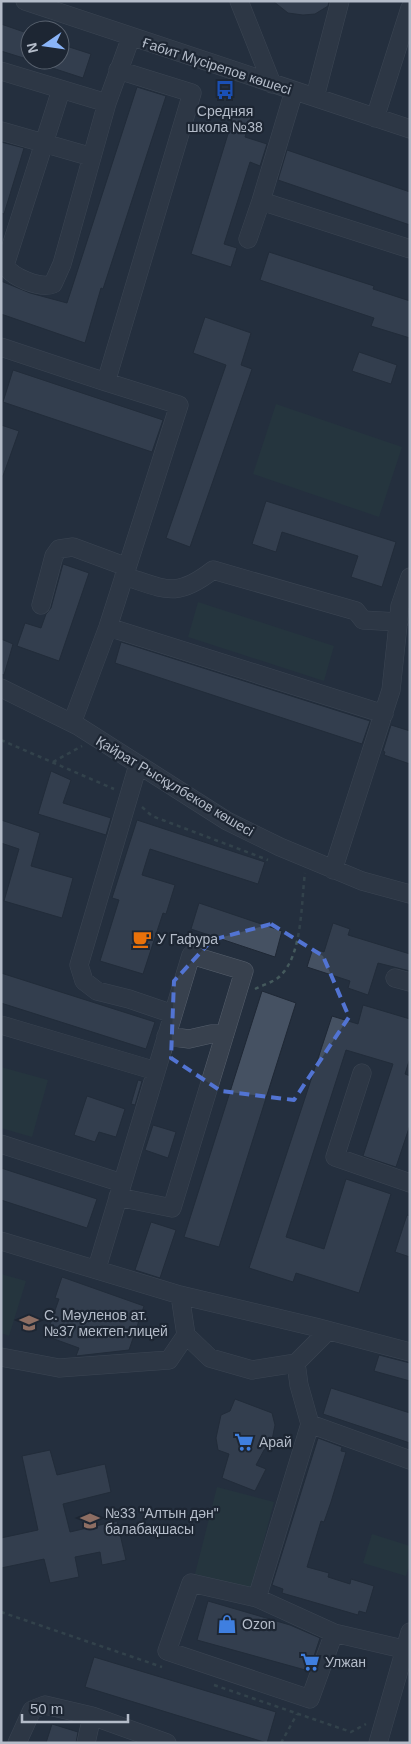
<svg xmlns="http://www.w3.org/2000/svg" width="411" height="1744" font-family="Helvetica,sans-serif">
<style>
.green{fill:#263c3f}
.building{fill:#455162;stroke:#1f2835}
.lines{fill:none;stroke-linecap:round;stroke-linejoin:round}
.minor-casing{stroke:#565f6c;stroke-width:19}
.path{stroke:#44595c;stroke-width:2.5;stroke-dasharray:4 4;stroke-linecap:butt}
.minor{stroke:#38414e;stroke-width:18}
.marked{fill:none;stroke:#5274d3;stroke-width:4;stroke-dasharray:10 6;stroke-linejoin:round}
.labels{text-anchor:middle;stroke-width:4.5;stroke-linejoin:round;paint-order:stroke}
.street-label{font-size:14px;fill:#b4bcc9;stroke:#1d2633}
.poi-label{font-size:14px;fill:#b4bcc9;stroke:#1d2633;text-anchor:start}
</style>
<rect width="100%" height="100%" fill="#242f3e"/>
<path class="green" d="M276 404 402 447 379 517 253 474Z
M198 602 334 646 324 681 188 637Z
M1 1067 48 1080 32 1137 1 1128Z
M1 1274 26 1281 9 1336 1 1333Z
M217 1487 274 1502 251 1589 195 1574Z
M372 1534 410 1546V1563L406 1576 363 1563Z"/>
<path class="building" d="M273 1H329L328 6 315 14 303 15 288 13Z
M1 24 30 34V60L1 51Z
M60 44 91 54 83 78 34 62 35 60H60Z
M137 87 166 96 103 289 101 288 85 343 1 314V281L30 293 67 303Z
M233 107 252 113 245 137 267 144 260 166 250 162 224 244 237 248 231 267 191 254 232 121 228 120Z
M1 142 24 148 4 214 1 213Z
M287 150 410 192V225L278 180Z
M269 252 374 286 373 289 410 301V338L371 326 374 318 260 280Z
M205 317 251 333 241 365 252 369 190 547 166 538 226 365 193 353Z
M359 352 397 365 391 384 352 371Z
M13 370 163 420 152 452 3 402Z
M1 425 19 431 3 476H1Z
M266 501 396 542 382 587 351 577 358 556 282 532 276 552 252 544Z
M63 564 89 573 59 661 17 646 25 623 41 628 46 614 51 608Z
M1 639 13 644 4 675 1 674Z
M121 642 370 721 362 744 115 663Z
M391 725 410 731V764L384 755 385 752 383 751Z
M51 771 71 780 63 803 111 818 106 835 38 814Z
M1 820 40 833 31 866 73 878 62 918 4 901 19 849 1 843Z
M137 820 265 862 258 884 150 849 142 875 175 885 166 914 163 913 143 974 100 961 119 900 112 898Z
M199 903 282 931 275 957 191 929Z
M333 923 350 929 348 935 410 954V971L378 963 368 995 348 988 350 981 307 967 313 948 324 952Z
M1 973 155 1022 146 1049 1 1003Z
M262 991 296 1003 219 1247 184 1237Z
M363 1005 410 1019V1058L405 1074 410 1076V1125L396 1167 363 1156 393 1064 346 1050 286 1237 324 1249 346 1179 391 1194 359 1293 296 1273 293 1282 249 1268 332 1016 358 1024Z
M138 1080 142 1081 135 1105 131 1104Z
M87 1096 125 1109 116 1137 99 1132 95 1142 74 1135Z
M153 1125 176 1132 168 1158 145 1150Z
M1 1168 97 1199 87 1228 1 1200Z
M407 1215 410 1216V1257L395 1252Z
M151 1222 176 1230 160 1278 135 1270Z
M62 1277 144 1306 129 1350 76 1356 79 1348 46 1336 59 1299 55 1298Z
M379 1355 410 1363V1381L374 1371Z
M331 1388 410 1413V1443L323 1414Z
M235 1399 272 1413 275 1425 271 1445 264 1450 256 1465 266 1469 255 1491 222 1478 229 1454 218 1450 216 1438 221 1415 230 1411Z
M318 1438 342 1447 341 1451 346 1452 331 1502 324 1522 321 1521 307 1567 329 1573 328 1577 350 1584 351 1579 374 1586 366 1613 359 1611 358 1615 282 1593 283 1589 272 1585Z
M50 1450 57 1475 105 1464 111 1492 63 1504 70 1532 117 1521 126 1560 102 1565 100 1552 75 1557 79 1577 50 1583 44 1559 1 1568V1538L38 1530 22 1456Z
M208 1601 290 1625 320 1638 309 1671 197 1640Z
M94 1657 276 1712 267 1743 85 1687Z
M52 1724 78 1732 76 1743H46Z"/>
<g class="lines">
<g class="minor-casing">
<path id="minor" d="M25 1 410 129
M239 1 272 84
M1 71 107 103 131 37
M61 90 5 265C11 277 40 289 53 284L62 264 107 103
M294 91 261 201 410 249
M315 97 340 1
M375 118 410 8
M1 131 92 157
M248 239 261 201
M1 347 106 382 192 93 118 70
M124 576C165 589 176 599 213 570L356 611 363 620 399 622
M41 605 54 556 59 549 73 547 127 567
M108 627 384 714
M1 688 78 726 227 821 280 847 362 881 410 894
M72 723 108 627 179 405 106 382
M138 765 79 965 84 981 97 991 129 999 173 1014
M333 870 391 690 400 606 410 577
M395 978 410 982
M1 1025 156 1071
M166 1036 189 1039 211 1034H225
M362 1073 335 1157 410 1183
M1 1144 122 1183
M1 1241 180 1295 315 1327 410 1352
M97 1268 191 955 244 971 172 1208 118 1197
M180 1295 186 1335 210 1358 252 1370 296 1363 327 1332
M1 1357 59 1368 169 1360 186 1335
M310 1424 410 1460
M257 1598 310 1424 299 1385 296 1363
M334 1633 310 1699 167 1651 191 1583 257 1598 334 1633 403 1649
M17 1743 32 1710 45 1705 92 1716
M86 1743 92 1716 167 1743
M378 1743 410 1632"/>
</g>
<path class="path" d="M1 740 114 789
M53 762 82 746
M142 807 152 816 268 860
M255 989C263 985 273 982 279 977 303 956 301 902 305 873
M1 1612 162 1667
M214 1685 351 1732 366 1724
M281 1743 297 1714"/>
<use href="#minor" class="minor"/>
</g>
<path d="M0 0H411V1744H0ZM271 924 323 956 349 1017 294 1100 221 1091 171 1058 174 981 212 940Z" fill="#242f3e" fill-opacity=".55" fill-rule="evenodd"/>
<path class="marked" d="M271 924 323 956 349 1017 294 1100 221 1091 171 1058 174 981 212 940Z"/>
<defs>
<g id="bus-bare" transform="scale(1.5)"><path d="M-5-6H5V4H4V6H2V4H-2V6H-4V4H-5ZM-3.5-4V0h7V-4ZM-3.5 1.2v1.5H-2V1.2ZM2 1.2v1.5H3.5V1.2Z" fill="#1a4fb4" stroke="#1d2633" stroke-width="2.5" paint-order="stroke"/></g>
<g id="cafe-bare" transform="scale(1.5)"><path d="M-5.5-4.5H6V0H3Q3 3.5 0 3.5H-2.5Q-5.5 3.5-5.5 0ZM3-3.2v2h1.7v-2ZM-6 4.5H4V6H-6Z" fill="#e8710a" stroke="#1d2633" stroke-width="2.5" paint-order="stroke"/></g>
<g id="school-bare" transform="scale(1.5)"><path d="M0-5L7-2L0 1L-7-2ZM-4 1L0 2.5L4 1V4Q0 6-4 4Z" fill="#8d6e63" stroke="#1d2633" stroke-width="2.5" paint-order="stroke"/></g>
<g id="supermarket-bare" transform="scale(1.5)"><path d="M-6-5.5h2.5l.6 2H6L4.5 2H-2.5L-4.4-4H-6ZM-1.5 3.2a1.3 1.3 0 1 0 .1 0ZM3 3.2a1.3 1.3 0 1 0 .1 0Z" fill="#3f7fe0" stroke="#1d2633" stroke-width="2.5" paint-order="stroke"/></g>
<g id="shop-bare" transform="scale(1.5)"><path d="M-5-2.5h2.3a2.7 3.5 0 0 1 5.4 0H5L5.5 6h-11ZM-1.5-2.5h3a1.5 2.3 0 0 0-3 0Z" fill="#3f7fe0" stroke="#1d2633" stroke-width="2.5" paint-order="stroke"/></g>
</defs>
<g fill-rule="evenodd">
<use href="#bus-bare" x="225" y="90"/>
<use href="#cafe-bare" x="142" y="939"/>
<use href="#school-bare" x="29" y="1323"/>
<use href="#supermarket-bare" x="244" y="1442"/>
<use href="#school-bare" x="90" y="1521"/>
<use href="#shop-bare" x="227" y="1624"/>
<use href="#supermarket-bare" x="310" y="1662"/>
</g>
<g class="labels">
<g class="street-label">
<text transform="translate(217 66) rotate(18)" y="5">Ғабит Мүсірепов көшесі</text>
<text transform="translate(175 786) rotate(31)" y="5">Қайрат Рысқұлбеков көшесі</text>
</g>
<g class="poi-label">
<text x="225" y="116" text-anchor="middle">Средняя<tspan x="225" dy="16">школа №38</tspan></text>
<text x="157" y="944">У Гафура</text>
<text x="44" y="1320">С. Мәуленов ат.<tspan x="44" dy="16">№37 мектеп-лицей</tspan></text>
<text x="259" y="1447">Арай</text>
<text x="105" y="1518">№33 "Алтын дән"<tspan x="105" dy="16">балабақшасы</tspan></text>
<text x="242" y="1629">Ozon</text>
<text x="325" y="1667">Улжан</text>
</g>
</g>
<rect width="411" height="1744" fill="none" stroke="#b4bcc9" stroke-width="5"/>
<g transform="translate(45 45) rotate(257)"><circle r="24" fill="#1d2633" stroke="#59626f"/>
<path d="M0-4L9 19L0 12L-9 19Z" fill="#8ab4f8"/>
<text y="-8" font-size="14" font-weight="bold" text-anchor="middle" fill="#b4bcc9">N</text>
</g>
<path d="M22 1714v8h106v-8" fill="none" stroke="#b4bcc9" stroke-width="2.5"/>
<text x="30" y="1714" font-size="15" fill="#b4bcc9" stroke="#1d2633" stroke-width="4" paint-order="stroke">50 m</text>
</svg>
